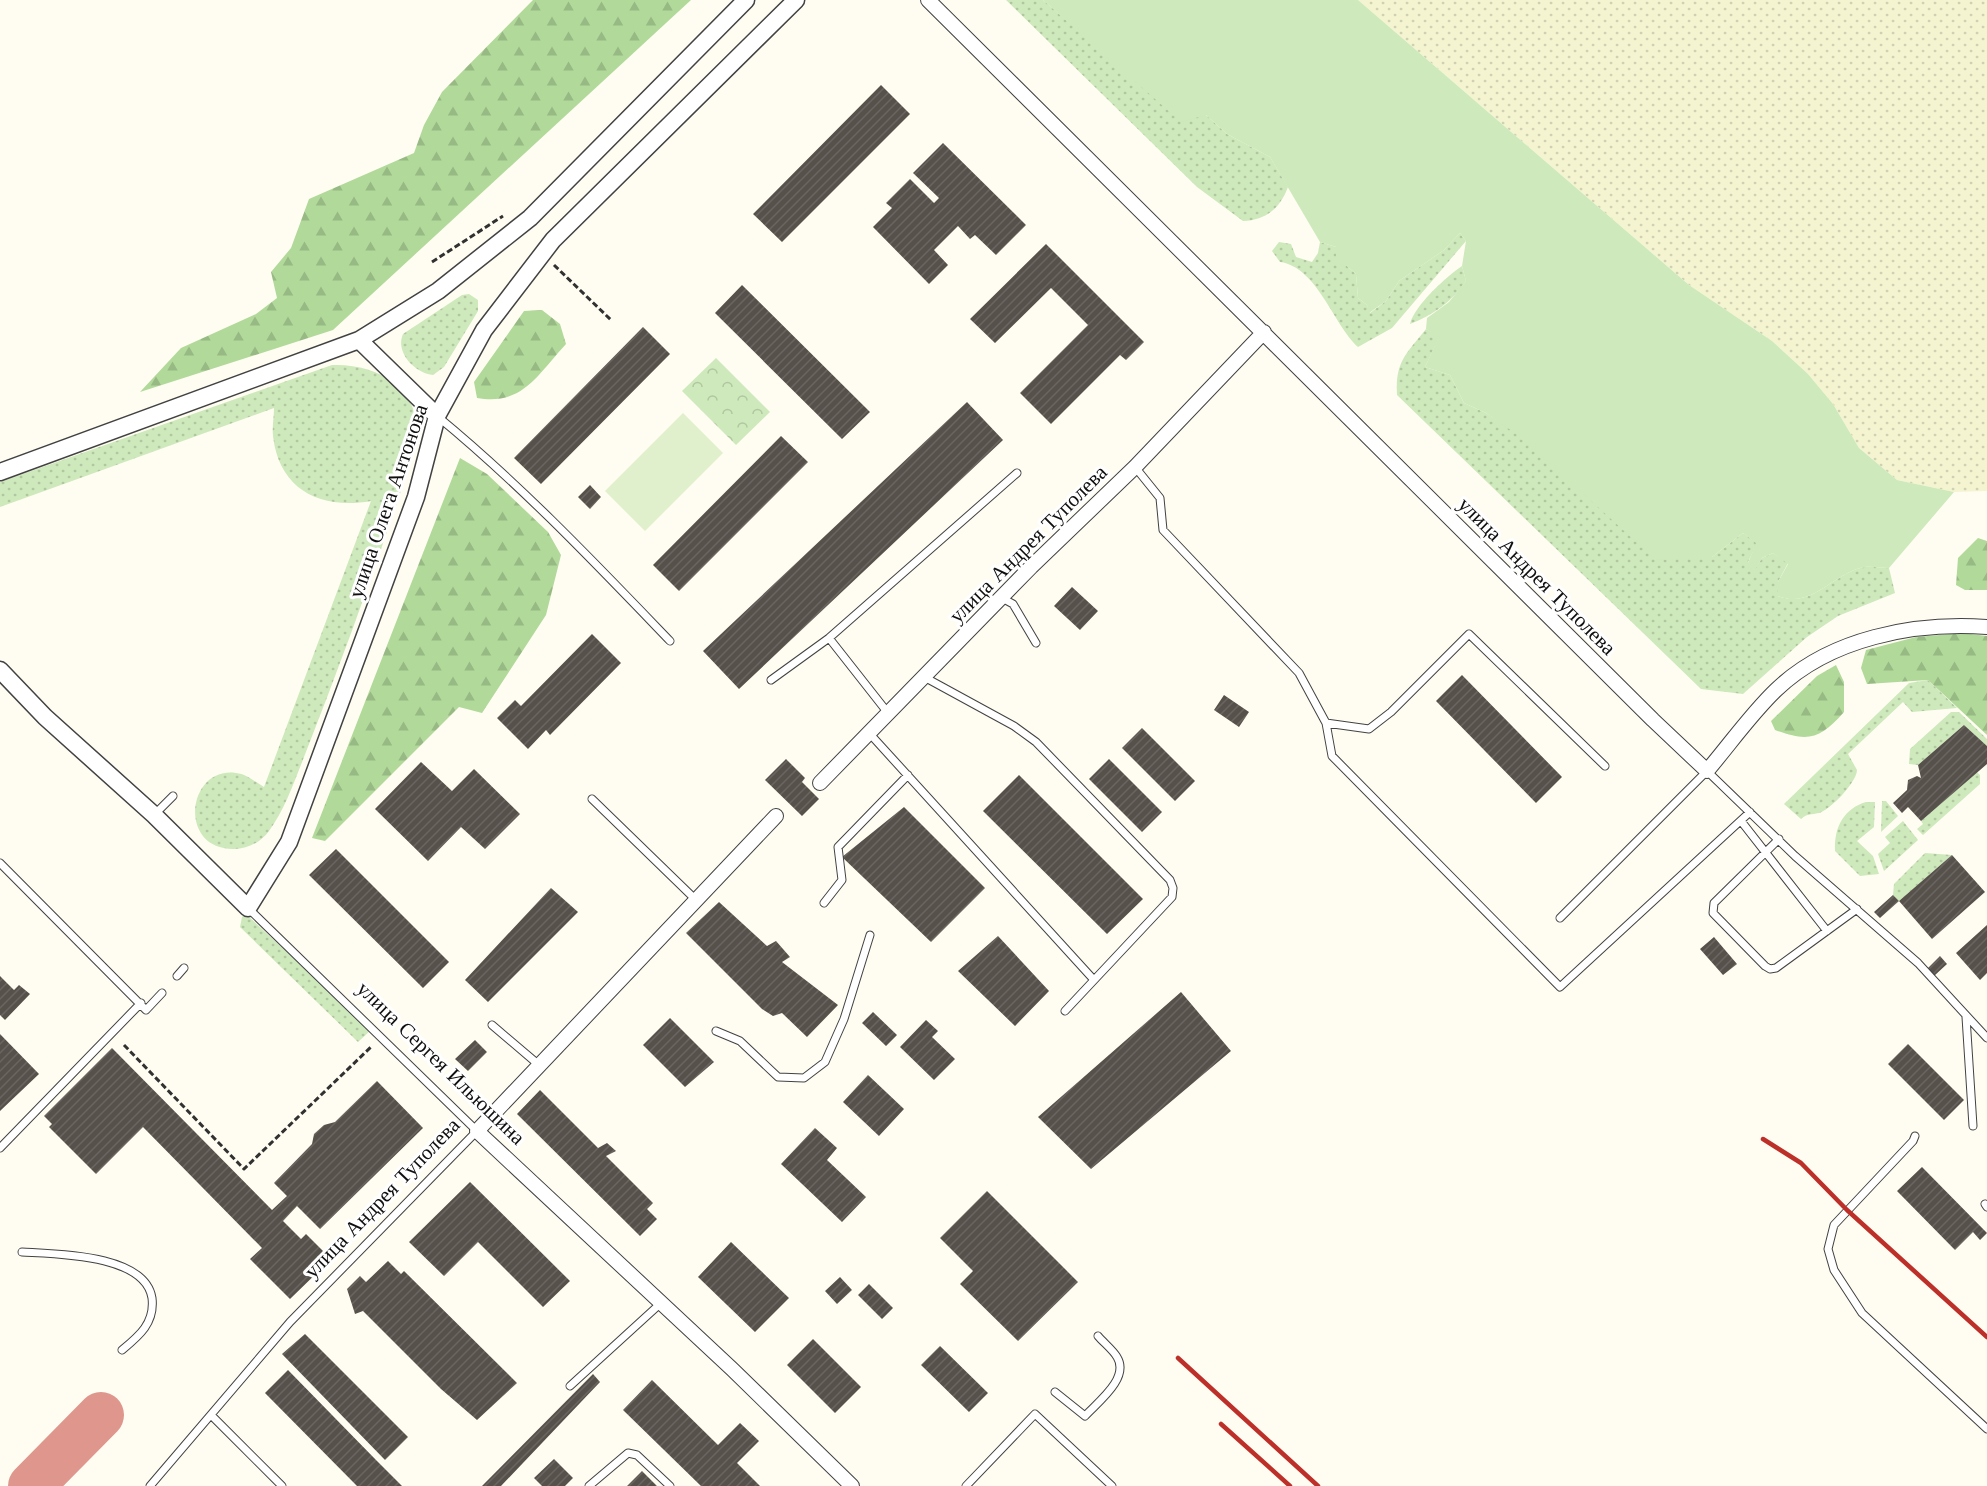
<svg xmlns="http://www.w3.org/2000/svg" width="1987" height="1486" font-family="'Libre Baskerville',serif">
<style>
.farmland{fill:url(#farmland-dots)}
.grass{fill:url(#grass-dots)}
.forest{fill:url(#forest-firs)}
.park{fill:url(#park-crowns)}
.garden{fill:#cee9bb}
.pitch{fill:#e1f0cc}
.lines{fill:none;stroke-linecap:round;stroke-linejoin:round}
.taxiway{stroke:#de968d;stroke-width:46}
.building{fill:url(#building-hatch)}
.service-casing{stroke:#424242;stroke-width:9}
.minor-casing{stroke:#424242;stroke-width:16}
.tertiary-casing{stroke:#424242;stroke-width:19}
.path{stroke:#313131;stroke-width:3;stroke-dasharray:6 3;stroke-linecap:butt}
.service{stroke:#fff;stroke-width:7}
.minor{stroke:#fff;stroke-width:14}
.tertiary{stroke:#fff;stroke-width:16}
.rail{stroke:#bd2f29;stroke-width:4.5}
.labels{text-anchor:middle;stroke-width:6;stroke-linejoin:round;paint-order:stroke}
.street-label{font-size:21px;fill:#0f0f0f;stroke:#fff}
</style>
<defs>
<pattern id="farmland-dots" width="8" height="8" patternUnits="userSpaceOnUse" patternTransform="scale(1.5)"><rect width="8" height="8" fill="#f4f4d1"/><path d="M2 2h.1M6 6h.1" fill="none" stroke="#d0d0b2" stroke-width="1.8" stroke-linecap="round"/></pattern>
<pattern id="grass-dots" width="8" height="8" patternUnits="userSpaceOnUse" patternTransform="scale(1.5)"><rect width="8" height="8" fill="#cee9bb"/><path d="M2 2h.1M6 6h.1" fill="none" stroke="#b0c7a0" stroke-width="1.8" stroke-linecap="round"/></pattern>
<pattern id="forest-firs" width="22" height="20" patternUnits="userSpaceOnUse" patternTransform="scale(1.5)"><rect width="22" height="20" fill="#b1d99a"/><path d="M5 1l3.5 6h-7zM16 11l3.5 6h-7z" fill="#97b984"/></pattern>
<pattern id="park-crowns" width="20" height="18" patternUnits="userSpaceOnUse" patternTransform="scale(1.5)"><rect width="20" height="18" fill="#cee9bb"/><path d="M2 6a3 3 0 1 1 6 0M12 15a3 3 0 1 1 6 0" fill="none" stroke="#b0c7a0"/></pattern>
<pattern id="building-hatch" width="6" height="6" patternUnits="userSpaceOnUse" patternTransform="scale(1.5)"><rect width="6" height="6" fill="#57514b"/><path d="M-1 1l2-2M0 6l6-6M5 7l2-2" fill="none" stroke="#6a6561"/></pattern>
</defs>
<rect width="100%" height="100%" fill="#fffdf1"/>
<path class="farmland" d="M1358 0H1987V491L1954 492 1897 480 1859 448 1833 404 1808 374 1772 341 1689 285Z"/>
<path class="grass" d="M1006 0H1043L1094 44 1206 115 1227 134 1270 157 1288 187C1280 209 1265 220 1243 221L1197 187Z
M1460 233 1466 241 1392 328 1358 347C1333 324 1317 267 1280 262L1272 251 1279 242 1291 244 1296 257 1312 262 1318 253 1320 242 1336 247 1347 266 1356 274 1358 298 1367 305 1370 313 1386 301 1399 281 1444 250Z
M1462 266 1466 281C1452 302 1433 315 1410 324 1415 305 1446 277 1462 266Z
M469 294 478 300V311L444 367 433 375C414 373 395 352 403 334L462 295Z
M1426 329 1440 336 1425 367 1450 375 1464 403 1486 413 1712 557 1743 533 1757 543 1748 562 1754 570 1762 558 1773 553 1788 563 1778 582V596C1812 610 1834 572 1865 567 1872 566 1881 568 1889 568L1895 593 1838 616 1807 637 1743 694 1701 689 1397 395C1395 362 1406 354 1426 329Z
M332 365C378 363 421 389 418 440 383 547 345 653 304 757 295 780 284 811 269 831 261 842 248 849 234 849 177 850 187 766 236 773 247 774 255 782 264 787L371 501C321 510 279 490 273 436 272 427 274 417 274 408L0 507V482Z
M1928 680 1957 708 1912 712 1903 702 1848 754 1857 770C1857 782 1830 810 1819 813 1811 815 1808 813 1801 819L1784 804 1909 683Z
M1951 712H1959L1987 739V746L1964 725 1918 765 1909 764 1910 749Z
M1977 772 1980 775V784L1923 835 1917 829 1923 824 1921 821Z
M1882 801H1886L1898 816 1881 832Z
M1866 802H1875L1874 827 1857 841 1873 856 1879 874 1860 876 1835 851C1834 828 1843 809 1866 802Z
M1903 821 1918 840 1884 871 1878 854 1890 843 1885 837Z
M1925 853 1952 855 1899 901 1893 895 1894 884Z
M246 914 371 1030 358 1042 240 927 242 917Z"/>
<path class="forest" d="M533 0H691L333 330 140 392 181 348 256 314 277 298 271 272 291 248 309 199 414 153 424 125 442 92Z
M542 310 560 324 566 344C538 374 523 406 477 398L474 382 524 311Z
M460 458 487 474 548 532 561 555 546 615 482 713 459 707 325 841 312 838Z
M1978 538 1987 541V590H1965L1956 585 1958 558Z
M1963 633 1987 636V735L1928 680 1867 684 1861 668 1866 650 1916 637Z
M1836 665 1844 682V712C1821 738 1809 743 1775 730L1771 721 1817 676Z"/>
<path class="park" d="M716 358 770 412 736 445 682 391Z"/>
<path class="garden" d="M1043 0H1358L1689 285 1772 341 1808 374 1833 404 1859 448 1897 480 1954 492 1889 568C1881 568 1872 566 1865 567 1834 572 1812 610 1778 596V582L1788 564 1773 553 1762 558 1754 571 1748 563 1756 543 1743 533 1712 557 1656 560 1522 438 1486 413 1464 403 1450 375 1425 367 1439 337 1426 329 1427 318 1449 302 1466 281 1462 266 1466 241 1460 233 1444 250 1399 281 1386 301 1369 313 1367 305 1358 298 1356 274 1347 266 1336 264V247L1320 242 1270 157 1227 134 1206 115 1181 122Z"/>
<path class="pitch" d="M683 413 723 453 645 531 605 491Z"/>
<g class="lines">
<path class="taxiway" d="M31 1486 101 1415"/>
</g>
<path class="building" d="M881 85 910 114 782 242 753 214Z
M943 143 1026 225 996 255 975 235 970 239 958 226 934 250 948 265 929 284 873 227 892 208 886 203 910 179 934 203 939 198 913 173Z
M1046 244 1144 342 1126 360 1120 355 1051 424 1020 393 1088 325 1051 288 995 343 970 319Z
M742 285 870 412 842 439 715 313Z
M643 327 670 354 541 484 514 458Z
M967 402 1003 440 739 689 703 651Z
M781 436 808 462 679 591 653 565Z
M590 485 601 497 590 509 578 497Z
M1072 587 1098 611 1080 630 1054 606Z
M592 634 621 663 550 735 546 730 528 749 497 718 515 700 521 706Z
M1462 675 1562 777 1536 803 1436 701Z
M1224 695 1249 712 1239 727 1214 710Z
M1964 725 1987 746V764L1921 821 1908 807 1902 813 1893 803 1907 790 1908 780 1917 776 1921 778 1918 765Z
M1142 728 1195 781 1175 801 1122 748Z
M786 759 805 778 802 782 819 799 802 816 765 780Z
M1109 759 1162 812 1142 832 1089 779Z
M421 762 452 791 474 769 520 814 485 849 461 827 428 861 375 809Z
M1019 775 1143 899 1107 934 983 811Z
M904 807 985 888 931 942 842 857Z
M336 849 449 962 423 988 309 875Z
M1952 855 1985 892 1932 939 1899 901Z
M551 888 578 912 488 1002 465 980Z
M1893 895 1899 901 1880 918 1874 912Z
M719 902 767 946 776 941 790 957 782 962 838 1005 807 1037 782 1013 773 1016 762 1009 686 933Z
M1987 925V973L1980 980 1956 953Z
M998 936 1049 991 1015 1026 958 971Z
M1714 937 1737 964 1723 975 1700 949Z
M1940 956 1947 964 1934 976 1927 969Z
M0 976 14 990 19 985 30 994 5 1020 0 1015Z
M1181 992 1231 1051 1091 1169 1038 1117Z
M873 1012 897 1035 886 1046 862 1023Z
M670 1018 714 1062 685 1087 643 1045Z
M926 1020 938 1031 932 1037 955 1059 934 1080 900 1047Z
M0 1034 39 1074 0 1111Z
M475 1040 487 1052 468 1071 455 1059Z
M1908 1044 1964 1100 1944 1120 1888 1064Z
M112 1048 272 1210 287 1196 274 1183 312 1144 314 1134 324 1125 335 1122 377 1081 423 1128 320 1229 297 1206 283 1221 301 1239 306 1234 324 1252 318 1259 325 1265 290 1299 250 1259 262 1248 143 1127 96 1174 49 1127 52 1124 44 1116Z
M868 1075 904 1109 879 1136 843 1102Z
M540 1090 598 1148 607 1143 616 1151 606 1156 653 1203 647 1209 657 1219 640 1236 517 1114Z
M815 1128 837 1148 827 1160 866 1197 842 1222 781 1164Z
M1922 1167 1987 1233 1980 1240 1973 1232 1955 1250 1897 1191Z
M470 1182 570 1281 543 1307 478 1242 444 1276 409 1242Z
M987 1191 1078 1282 1018 1341 960 1284 973 1271 940 1238Z
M731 1242 789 1298 755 1332 698 1277Z
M388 1261 401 1274 404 1271 517 1383 477 1420 441 1389 363 1311 355 1314 347 1289 360 1276 366 1282Z
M840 1277 852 1290 837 1304 825 1291Z
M869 1284 893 1308 882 1319 858 1295Z
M305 1334 408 1437 385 1460 282 1354Z
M813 1339 861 1387 835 1413 787 1365Z
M940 1346 988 1393 969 1412 921 1365Z
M288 1370 376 1460 402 1486H357L265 1393Z
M593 1374 600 1382 501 1486H482Z
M652 1380 718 1445 740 1423 759 1441 737 1463 760 1486H701L623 1410Z
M554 1459 573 1478 565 1486H542L534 1478Z
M642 1471 657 1486H627Z"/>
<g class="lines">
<g class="service-casing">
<path id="service" d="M437 416C521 485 595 563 670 641
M1135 467 1160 498 1163 530 1299 673 1326 723 1369 729 1391 712 1469 634 1605 766
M1002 598 1013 604 1036 643
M829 638 888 713
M926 678 1014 726 1036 742 1170 880 1173 888 1172 897 1065 1011
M771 680 829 638 1017 473
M1326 723 1332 756 1560 987 1750 812
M870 734 1094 980
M592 799 696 900
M154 815 173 796
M1741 821 1827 931
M1779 839 1714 903 1713 913 1765 966 1770 969 1776 968 1857 909
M0 863 146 1010 162 993
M824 903 842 880 838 847 908 775
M1560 918 1707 771 1795 856 1918 963 1987 1038
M177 976 184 968
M1966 1017 1973 1126
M492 1025 539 1065
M716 1031 740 1041 778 1077 804 1078 825 1062 844 1019 870 935
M1915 1136 1913 1141 1834 1225 1828 1249 1834 1270 1862 1313 1987 1429
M0 1148 141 1003
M1985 1204 1987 1207
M22 1252C56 1254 145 1254 152 1298 155 1323 139 1336 122 1350
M570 1386 661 1303
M1055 1392 1085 1416C1098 1402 1130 1378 1117 1357 1113 1350 1104 1343 1098 1336
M211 1415 282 1486
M150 1486 290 1322 477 1131 249 909
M589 1486 628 1453 637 1455 670 1486
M966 1486 1035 1414 1112 1486"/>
</g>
<g class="minor-casing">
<path id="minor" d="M928 0 1653 720 1707 771C1730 744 1751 714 1776 690 1830 638 1914 622 1987 627
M820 783 1031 567 1135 467 1264 332
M776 816 477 1131 732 1369 852 1486"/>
</g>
<g class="tertiary-casing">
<path id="tertiary" d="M359 340 437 416
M0 472 359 340 438 291 530 218 746 0
M0 670 45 717 154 815 248 908 289 842 416 497 437 416 484 330 553 240 796 0"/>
</g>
<path class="path" d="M432 262 503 216
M554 265 611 320
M124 1045 244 1169 372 1046"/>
<use href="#service" class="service"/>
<use href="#minor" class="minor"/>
<use href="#tertiary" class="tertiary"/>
<path class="rail" d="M1763 1139 1801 1163 1847 1210 1987 1337
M1178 1358 1318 1486
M1221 1424 1290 1486"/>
</g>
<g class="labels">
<g class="street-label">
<text transform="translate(388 501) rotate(-71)" y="7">улица Олега Антонова</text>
<text transform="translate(1028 544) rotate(-45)" y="7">улица Андрея Туполева</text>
<text transform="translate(1537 576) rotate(45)" y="7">улица Андрея Туполева</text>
<text transform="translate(441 1063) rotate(44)" y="7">улица Сергея Ильюшина</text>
<text transform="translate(382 1198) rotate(-46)" y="7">улица Андрея Туполева</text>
</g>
</g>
</svg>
